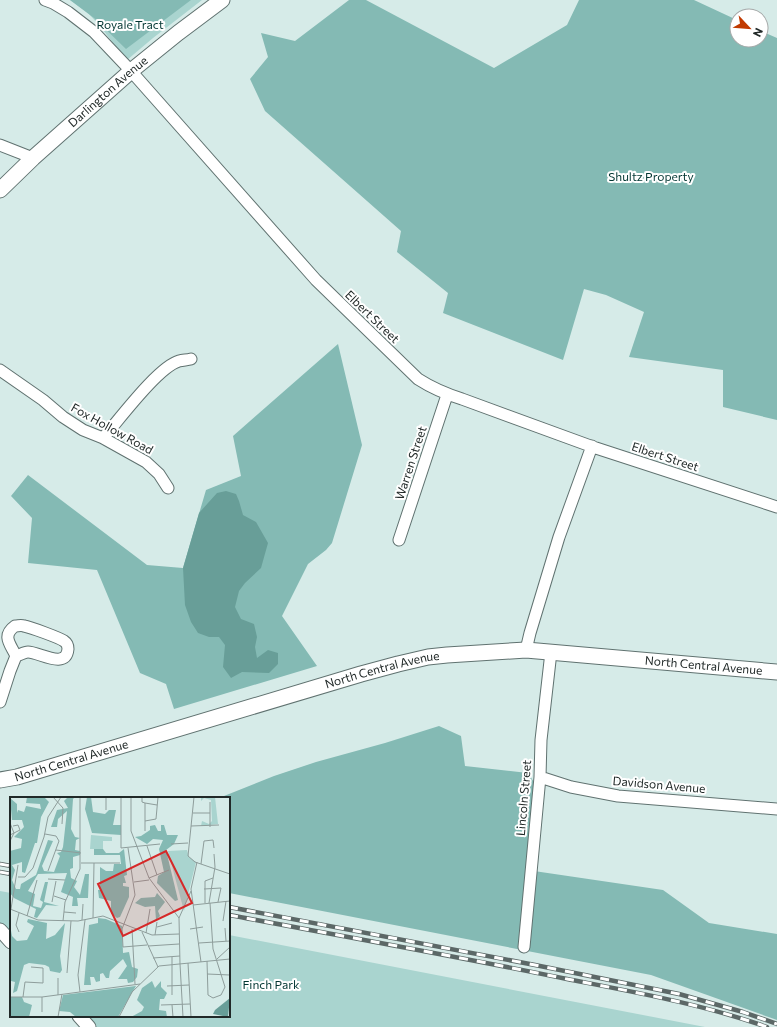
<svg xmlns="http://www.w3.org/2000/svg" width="777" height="1027" font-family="Commissioner,sans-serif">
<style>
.green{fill:#a9d4cf}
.forest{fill:#84bab4}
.water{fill:#689e98}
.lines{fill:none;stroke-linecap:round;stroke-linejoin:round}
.minor-casing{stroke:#607270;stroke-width:13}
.tertiary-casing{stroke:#607270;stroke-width:15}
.secondary-casing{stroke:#607270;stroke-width:17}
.minor{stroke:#fff;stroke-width:11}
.tertiary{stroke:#fff;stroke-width:13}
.secondary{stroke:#fff;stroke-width:15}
.rail-casing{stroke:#5c6867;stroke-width:4.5}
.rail{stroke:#fff;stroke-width:3;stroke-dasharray:9;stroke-linecap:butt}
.labels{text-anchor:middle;stroke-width:4;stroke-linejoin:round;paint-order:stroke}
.park-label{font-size:12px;fill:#003531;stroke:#fff}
.street-label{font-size:12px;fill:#212928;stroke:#fff}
.inset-road{fill:none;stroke:#8e9d9b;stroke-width:1}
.view{fill:#d62828;fill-opacity:0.15;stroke:#d62828;stroke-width:2}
.inset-edge{fill:none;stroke:#212928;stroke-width:2}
</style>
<rect width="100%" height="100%" fill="#d6ebe8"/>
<path class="green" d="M70 0H202L153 38 127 60 110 39 100 26 88 13Z
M0 891 11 893V948L0 937Z
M229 935 705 1027H87L76 1016H229Z"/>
<path class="forest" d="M70 0H191L126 49 94 18Z
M349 0H366L494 68 567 25 579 0H694L737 20V40H761V31L777 38V420L723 407V370L629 357 644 312 606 295 584 289 563 360 443 313 448 293 397 252 401 231 265 111 250 79 268 57 261 33 295 41Z
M338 344 362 445 332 543 326 550 308 564 282 616 317 666 174 709 166 684 140 673 97 570 28 563 32 518 11 496 28 475 147 565 183 568 206 490 241 476 233 436Z
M439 726 461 736 465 766 528 773 541 793 534 871 663 890 709 923 777 934V1020L651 975 229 893V798H219L274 776 316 762 385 743Z"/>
<path class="water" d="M226 491 236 494 239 501 243 515 256 522 268 543 261 568 245 583 239 591 235 607 241 619 254 624 257 637 255 647 257 658 268 650 278 653V664L269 673 242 672 231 678 223 667 225 645 219 637H209L198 633 191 622 185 605 183 568 199 513 217 493Z"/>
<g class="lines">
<g class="minor-casing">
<path id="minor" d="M45 0 53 3 68 12 94 32 131 71 316 280 418 379C432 388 446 394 462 399L596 448 777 507
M0 145 33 158
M0 370 43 400 63 417 83 430 103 438 146 462 159 474 168 488
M103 438C119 420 158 367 179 361 183 360 187 360 191 359
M399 540 447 395
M15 626C18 626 21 625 24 626 30 627 60 638 64 641 67 643 68 646 68 649 66 670 39 652 28 652 24 652 20 655 16 656 11 645 1 636 15 626Z
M526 650 530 633 559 537 592 446
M0 702 10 671 16 656
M540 777 571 787 618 796 777 809
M524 947 540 777 541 740 551 652"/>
</g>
<g class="tertiary-casing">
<path id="tertiary" d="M0 930 11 942
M79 1016 89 1027"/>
</g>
<g class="secondary-casing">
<g id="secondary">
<path id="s1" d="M0 190 33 158 131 71 178 33 222 0"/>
<path id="s2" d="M0 780 17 777 361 674 398 664 428 657 447 655 526 650 777 672"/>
</g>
</g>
<use href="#minor" class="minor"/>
<use href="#tertiary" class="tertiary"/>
<use href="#secondary" class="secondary"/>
<g class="rail-casing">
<path id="rail" d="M0 864 11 866
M0 872 11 874
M229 907 535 965 679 994 743 1012 777 1024
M229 915C342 936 455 956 567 979 634 992 702 1004 767 1027"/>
</g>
<use href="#rail" class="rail"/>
</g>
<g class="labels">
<g class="park-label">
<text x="130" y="29">Royale Tract</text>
<text x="651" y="181">Shultz Property</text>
<text x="271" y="989">Finch Park</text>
</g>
<g class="street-label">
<text dy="4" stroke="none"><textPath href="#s1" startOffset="146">Darlington Avenue</textPath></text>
<text transform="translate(372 317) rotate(44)" y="4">Elbert Street</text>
<text transform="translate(112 429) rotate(29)" y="4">Fox Hollow Road</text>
<text transform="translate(665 457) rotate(18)" y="4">Elbert Street</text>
<text transform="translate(411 463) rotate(-72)" y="4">Warren Street</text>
<text dy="4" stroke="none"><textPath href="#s2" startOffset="722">North Central Avenue</textPath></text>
<text dy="4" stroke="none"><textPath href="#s2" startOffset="398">North Central Avenue</textPath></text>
<text dy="4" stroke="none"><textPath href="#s2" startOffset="74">North Central Avenue</textPath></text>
<text transform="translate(659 785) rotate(5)" y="4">Davidson Avenue</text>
<text transform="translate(524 798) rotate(-85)" y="4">Lincoln Street</text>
</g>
</g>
<g transform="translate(10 797)">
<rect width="220" height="220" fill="#d6ebe8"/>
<path d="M191 0H205L208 27 191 29 192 24 199 27 202 24 201 3 194 1 191 4ZM81 38 102 40V44H93V52H80ZM177 53 179 60 186 65 174 114 158 54Z" fill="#a9d4cf"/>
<path d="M17 0H34L39 5 31 20 27 46H25L15 76 12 75V65L2 68 5 73 2 83 6 92H10L11 87 26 78 38 43 43 44 32 69 34 74 44 75 50 59 47 56 51 55 53 50 57 14 48 22 47 30H41L47 13 58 11 54 4 58 0H65L63 2 61 32 65 40 70 41 66 43 65 53 70 54V58L63 60V71L60 72 61 81 67 84 64 90 70 98 75 77H79L78 101H67L68 109H62L63 100 51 95 57 76 28 77 18 94 25 97 23 109 31 111 33 105 30 103 35 85H38L34 105 49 109 36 108 27 121 24 120 26 112 4 101 0 96V54L11 51 12 42 4 40 14 30 12 23H2L0 1 7 7V16L8 13 14 15 16 9 31 12 30 7 16 6ZM77 0H81L83 15 95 17 99 13H106L103 28H111V38L82 36 75 12ZM145 28 148 34H151V28H154L157 38H168L164 47 156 53 168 103 165 104 147 86 148 79 154 75 149 52 153 43 143 42 137 47 125 40 131 39 140 33V29ZM84 52H93L96 56H109L114 52 117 78 114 79 116 86H113V89L119 90V100L110 120 107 121 101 116V104L89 101 88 93H90V70L96 74H103L104 67H111L110 58H84ZM147 96 155 105 148 114 150 119 146 123 145 109 135 110 125 106 131 101 145 100ZM88 121 96 122 112 129 113 156 119 155 122 170 128 172 127 180 123 185 118 186 117 182H108L117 169 113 162 100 174 99 181H96L93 176 90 177V184L86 185 84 180H80L81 188H74L79 128 88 126ZM18 122 37 126 36 142 45 138 55 126 50 159 52 173 50 176 40 174 39 170 35 168 19 166 14 168 7 194 3 196 5 185 1 184 0 179V128L2 139 7 144 17 143 24 129 17 125ZM142 184 145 191 151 184V190L157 196 154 202H150L149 213 156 214 157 220H121L132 214 134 210 127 203 132 191ZM126 189 108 220H66L60 215 49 214 53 198ZM0 200H12L14 205 22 208 19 220H0Z" fill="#84bab4"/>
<path d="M220 201 218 220 203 217 205 213Z" fill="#689e98"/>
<path class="inset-road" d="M43 0 53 11 52 27M111 0V51L150 47M121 0V34L139 81 169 121 170 167M132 0V5L135 6V34M184 0 178 59 185 65 220 77M135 6 147 8M96 13V0M183 16H200M135 24 146 22 148 0M0 26 4 36 0 44M181 29 209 28M200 30V5M35 37 46 39 49 44 38 74M0 38 10 33 8 28 3 29M161 47 178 46M137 49 147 78M118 51 125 98 112 132 113 150 137 148M46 53 71 56M187 65 181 92 191 165M71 66H110M191 67 194 44 203 43 204 51M8 80H15L23 71 34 40 38 20 51 0M139 81 159 73M38 82 55 83M124 85 139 83M194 92 211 91 208 105M44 99 56 103M42 105 46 84M195 106V84L203 81M199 106 205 70 204 57M183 108 220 104M0 112 28 123 68 124 93 119 142 138 169 137M1 112 8 68M54 115 66 116M9 116 6 128 9 135M17 119 27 83M83 121 84 66M169 121 181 94M72 123 73 107M53 124 55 105 70 72V0M213 124 216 104M147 130 162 126M215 131 216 144M122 132 125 187M180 132 193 130M132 135 148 170M136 136 140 112M145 138 147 125M189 146 220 144M138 149 169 147M162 160V198M143 161 170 159M207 162 220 150M197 164 198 198 203 201 211 198 215 190 203 152 200 106M178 166 181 220M170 167 173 220M57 176 61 124M197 177 220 178M157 189 179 188M70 195 68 178 75 123M48 198V181M0 200H32L130 187M13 200 15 185 33 186V171L21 170M151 208 180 207M162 208 163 220M32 215V200M48 220 52 197M109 220 122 195 149 169 220 162"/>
<path class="view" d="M156 54 182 106 113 139 88 87Z"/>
<rect width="220" height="220" class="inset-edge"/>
</g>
<g transform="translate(749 28) rotate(116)"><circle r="19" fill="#ffffff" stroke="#a6a9a9"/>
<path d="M0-3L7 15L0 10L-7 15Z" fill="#c13a00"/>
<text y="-6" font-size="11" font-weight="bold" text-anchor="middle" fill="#212928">N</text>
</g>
</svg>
